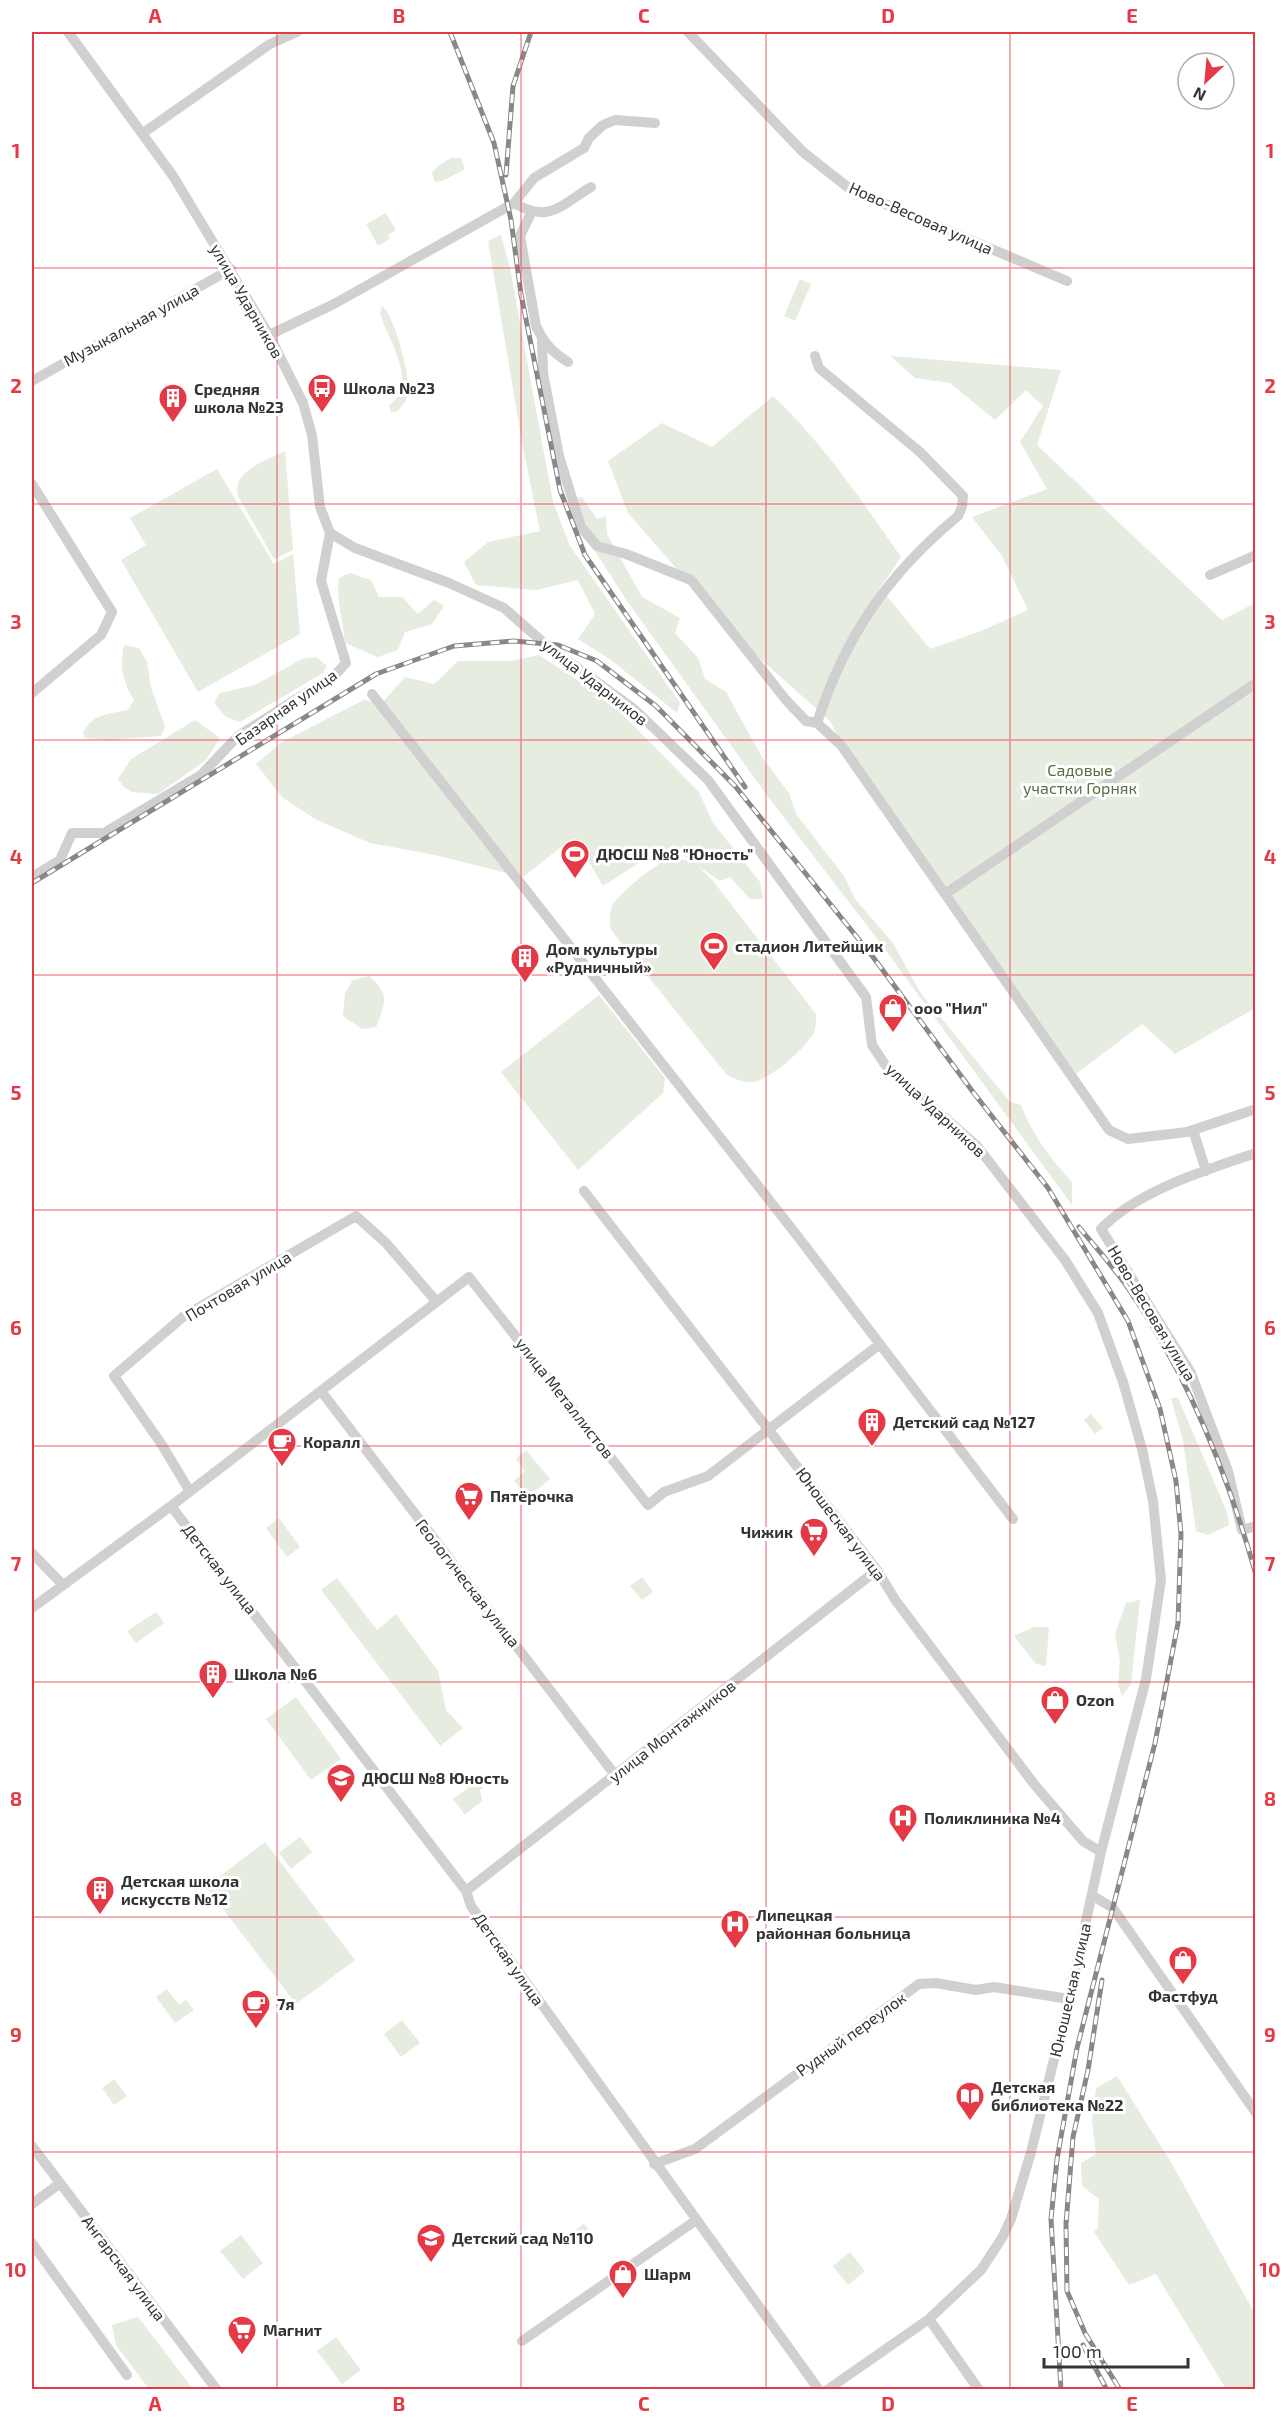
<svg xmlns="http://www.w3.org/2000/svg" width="1287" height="2421" font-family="'Exo 2',sans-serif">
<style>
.green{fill:#e6ecdf}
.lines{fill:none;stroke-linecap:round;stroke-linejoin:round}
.street{stroke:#d0d0d0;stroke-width:10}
.rail-casing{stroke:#888;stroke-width:5}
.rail{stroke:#fff;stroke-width:3;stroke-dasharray:9;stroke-linecap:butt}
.grid{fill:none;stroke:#e63946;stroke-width:1.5;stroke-opacity:0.55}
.labels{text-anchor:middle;stroke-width:6;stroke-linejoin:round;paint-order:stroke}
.street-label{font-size:16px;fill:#333;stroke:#fff}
.poi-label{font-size:16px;font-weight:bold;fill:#333;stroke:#fff;text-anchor:start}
.park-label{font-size:16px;fill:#56703f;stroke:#fff}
.neatline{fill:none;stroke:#e63946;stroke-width:2}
.grid-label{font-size:20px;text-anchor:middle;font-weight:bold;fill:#e63946}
</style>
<rect width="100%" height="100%" fill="#fff"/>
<path class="green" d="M451 158H461L465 169 442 181 435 182 432 173 438 166Z
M386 213 396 230 388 235 390 239 378 246 366 224Z
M501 235 510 268 553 502 570 546 680 703 677 713 611 660 578 639 595 614 578 580 536 590 476 585 464 562 488 542 540 531 523 448 488 241Z
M800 279 811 284 795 321 784 316Z
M382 306C395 316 411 378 408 395 407 401 401 406 398 411L391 412 389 405C420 383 388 341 380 313Z
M890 356 1061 370 1037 445 1222 620 1255 603 1256 1004 1252 1010 1175 1054 1142 1024 1076 1074 841 745 831 722 737 638 628 513 608 461 662 423 712 447 773 396C823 443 862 501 901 557L880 588 930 649 981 631 1028 610 1002 556 972 517 1047 489 1020 442 1043 406 1026 390 995 420 950 383 915 378Z
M285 451 293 550 274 559 238 496C231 470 267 461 285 451Z
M217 469 274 564 293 554 300 634 198 692 121 560 146 545 130 518Z
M582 497 597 519 606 516 607 534 642 597 680 618 675 633 698 658 705 679 726 692 762 757 789 793 796 814 844 876 855 899 893 943 920 992 1010 1102 1021 1105C1033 1136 1050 1158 1072 1182V1205L878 940 766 794 627 601 588 540 577 498Z
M350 573 371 580 379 597H402L418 614 434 600 444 606 432 624 405 632 398 650 378 657 345 643C343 621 336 600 339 578Z
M124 645 139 648 147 662 151 688 165 726 161 736 109 740 85 738 83 733C92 713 110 714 128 710L134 700C122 680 120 667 124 645Z
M539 655 579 681 622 714 699 792 713 823 760 882 763 899H750L730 877 720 881 698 866 713 881 816 1014C816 1020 816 1027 814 1032 806 1048 771 1079 753 1082 744 1083 735 1079 727 1075L611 930C610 922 609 914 612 906 618 894 651 868 663 862 673 858 682 859 691 861L679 852 651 855 603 886 583 852 565 844 523 877 435 855 370 843 315 819 283 798 256 764 282 742 364 700 382 703 405 677 434 684 458 661H511Z
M316 657 327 666 323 673 240 722 226 717 214 703 220 693 255 685 302 659Z
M195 720 220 738 206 760 158 794 132 792 124 787 118 779 131 759Z
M369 976C391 995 385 1003 376 1027L362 1029 343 1016 345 993 353 980Z
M599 995 665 1078 663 1093 578 1170 501 1072Z
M1171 1398H1178L1227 1512 1229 1525 1208 1535 1196 1531 1183 1441Z
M1091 1414 1103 1428 1095 1434 1084 1420Z
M526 1450 550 1479 528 1497 514 1481 525 1471 516 1459Z
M279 1518 300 1547 287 1557 266 1528Z
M642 1577 653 1592 642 1600 630 1586Z
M337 1578 377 1630 396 1614 438 1671 446 1710 463 1728 440 1746 321 1590Z
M1140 1600 1131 1684 1122 1696 1118 1685 1120 1661 1115 1634 1126 1603Z
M156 1612 164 1623 136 1643 127 1631Z
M1034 1627H1049L1046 1666 1036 1664 1014 1636Z
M296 1697 341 1759 311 1780 266 1719Z
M479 1780 483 1788 480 1790 482 1801 465 1815 453 1799Z
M300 1837 312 1852 291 1869 279 1853Z
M265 1842 355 1960 296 2004 206 1887Z
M167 1989 179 2005 186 2000 194 2010 175 2023 156 1997Z
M402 2020 420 2043 401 2057 384 2034Z
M1117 2076 1172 2164 1255 2314V2389H1226L1156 2274 1129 2285 1094 2232 1098 2228 1099 2199 1082 2186 1081 2163 1096 2154 1092 2121 1096 2088Z
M114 2079 127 2096 114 2105 102 2088Z
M584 2224 590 2232 574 2245 567 2236Z
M241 2235 263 2263 243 2279 220 2251Z
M850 2252 865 2271 848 2285 833 2266Z
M138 2317 193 2389H149L116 2345 112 2325Z
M336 2337 361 2370 342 2384 317 2351Z"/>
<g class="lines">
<path class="street" d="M68 32 173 176 269 335 303 403 312 435 320 507 330 533 355 548 449 583 504 608 545 644 634 709 708 780 866 997 872 1045 886 1066 977 1146 1065 1260 1098 1313 1123 1382 1142 1449 1153 1501 1161 1580 1146 1679 1101 1852 1069 1999 1031 2152 1011 2219 1002 2238 981 2270 929 2319 827 2390
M688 32 803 152 850 189 1067 281
M143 133 270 44 297 32
M514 203C550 224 561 205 591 187
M532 211 520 236 536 326C544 343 552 352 568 362
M269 335 334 304 514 203 534 178 584 148 589 138 603 125 615 120 655 123
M542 340 543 373 559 456 581 527 597 546 626 554 691 580 786 700 806 721 817 723C845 636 888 574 958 516L962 507 963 496 920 452 819 368 815 356
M32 381 231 269
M32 484 112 612 101 635 32 693
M1210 575 1256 555
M372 694 799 1238 1013 1519
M817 723 841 745 945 894 1256 683
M32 877 60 860 72 833H104L201 775 238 736 336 674 346 663 321 581 330 533
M945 894 1109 1130 1128 1139 1187 1132 1256 1109
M1193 1130 1206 1171
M1256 1153C1206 1170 1137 1191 1101 1229L1191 1373 1228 1471 1242 1530 1256 1526
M584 1191 877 1570 896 1601 1034 1784 1083 1841 1101 1852
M321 1391 615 1775
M189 1490 162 1445 114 1376 184 1316 356 1216 386 1243 436 1301
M171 1506 466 1891 471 1906 492 1935 819 2390
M32 1553 63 1585
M32 1608 171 1506 469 1277 648 1505 664 1492 708 1476 880 1344
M466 1891 877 1570
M1093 1896 1113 1908 1256 2113
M32 2146 217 2390
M654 2164 695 2149 919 1984 936 1983 976 1990 994 1987 1069 1999
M32 2204 59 2184
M32 2243 127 2375
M929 2319 979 2390
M522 2341 695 2221"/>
<g class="rail-casing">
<path id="rail" d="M450 32 494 143 511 220 521 294 560 490 585 555 745 787
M506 175 513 86 531 32
M32 883 376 674 454 646 514 641 558 645 597 661 656 706 735 786 873 957 973 1092 1048 1188 1128 1321 1160 1409 1176 1481 1181 1534 1178 1623 1155 1743 1077 2048 1057 2159 1051 2219 1061 2390
M1079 1227C1095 1247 1113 1266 1128 1288 1187 1373 1228 1475 1256 1575
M1102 1980 1088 2070 1073 2137 1066 2224 1067 2291 1085 2333 1119 2388
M1083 2345 1107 2390"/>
</g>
<use href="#rail" class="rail"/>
</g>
<path class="grid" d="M277 32V2390M521 32V2390M766 32V2390M1010 32V2390M32 268H1256M32 504H1256M32 740H1256M32 975H1256M32 1210H1256M32 1446H1256M32 1682H1256M32 1917H1256M32 2152H1256"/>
<defs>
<g id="bus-pin" transform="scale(1.5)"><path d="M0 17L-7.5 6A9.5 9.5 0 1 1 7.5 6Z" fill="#e63946" stroke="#fff"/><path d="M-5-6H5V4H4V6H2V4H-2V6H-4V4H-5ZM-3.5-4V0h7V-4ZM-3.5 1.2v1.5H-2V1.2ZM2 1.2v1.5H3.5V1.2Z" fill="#fff"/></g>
<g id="building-pin" transform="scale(1.5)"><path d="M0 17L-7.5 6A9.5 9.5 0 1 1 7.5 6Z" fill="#e63946" stroke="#fff"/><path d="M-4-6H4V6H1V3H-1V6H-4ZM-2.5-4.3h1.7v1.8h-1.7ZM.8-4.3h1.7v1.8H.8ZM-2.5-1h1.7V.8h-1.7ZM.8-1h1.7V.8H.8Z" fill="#fff"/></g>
<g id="stadium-pin" transform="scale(1.5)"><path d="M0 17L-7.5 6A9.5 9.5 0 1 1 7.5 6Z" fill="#e63946" stroke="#fff"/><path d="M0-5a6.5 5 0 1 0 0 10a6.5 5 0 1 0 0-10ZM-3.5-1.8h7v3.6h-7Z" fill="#fff"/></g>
<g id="shop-pin" transform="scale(1.5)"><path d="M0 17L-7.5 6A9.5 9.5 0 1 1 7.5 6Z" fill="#e63946" stroke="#fff"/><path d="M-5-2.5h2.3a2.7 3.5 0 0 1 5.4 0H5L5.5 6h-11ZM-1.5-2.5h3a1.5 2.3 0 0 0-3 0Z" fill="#fff"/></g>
<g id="cafe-pin" transform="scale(1.5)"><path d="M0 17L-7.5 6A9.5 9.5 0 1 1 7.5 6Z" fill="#e63946" stroke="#fff"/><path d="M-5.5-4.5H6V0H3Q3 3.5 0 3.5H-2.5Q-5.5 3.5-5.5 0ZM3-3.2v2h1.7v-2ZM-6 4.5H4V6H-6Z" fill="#fff"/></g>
<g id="supermarket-pin" transform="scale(1.5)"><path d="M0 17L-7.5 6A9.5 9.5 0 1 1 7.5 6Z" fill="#e63946" stroke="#fff"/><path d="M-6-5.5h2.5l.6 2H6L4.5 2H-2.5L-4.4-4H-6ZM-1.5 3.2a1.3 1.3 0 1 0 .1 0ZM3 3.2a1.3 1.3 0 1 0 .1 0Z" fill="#fff"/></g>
<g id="school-pin" transform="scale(1.5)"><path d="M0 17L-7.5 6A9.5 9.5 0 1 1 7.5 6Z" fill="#e63946" stroke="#fff"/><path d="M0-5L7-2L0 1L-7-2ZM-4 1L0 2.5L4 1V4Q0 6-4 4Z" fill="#fff"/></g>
<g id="hospital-pin" transform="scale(1.5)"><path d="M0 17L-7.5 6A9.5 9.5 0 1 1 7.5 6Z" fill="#e63946" stroke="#fff"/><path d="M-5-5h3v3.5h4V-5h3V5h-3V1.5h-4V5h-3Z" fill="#fff"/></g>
<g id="library-pin" transform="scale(1.5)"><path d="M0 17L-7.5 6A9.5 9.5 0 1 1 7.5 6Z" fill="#e63946" stroke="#fff"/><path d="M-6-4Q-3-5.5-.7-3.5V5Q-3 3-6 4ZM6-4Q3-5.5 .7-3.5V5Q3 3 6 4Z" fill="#fff"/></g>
</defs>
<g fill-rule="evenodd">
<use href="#bus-pin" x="322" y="388"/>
<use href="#building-pin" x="173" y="398"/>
<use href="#stadium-pin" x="575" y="854"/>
<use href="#stadium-pin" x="714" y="946"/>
<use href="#building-pin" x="525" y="958"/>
<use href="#shop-pin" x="893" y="1008"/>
<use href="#building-pin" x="872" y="1422"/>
<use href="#cafe-pin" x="282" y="1442"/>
<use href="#supermarket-pin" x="469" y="1496"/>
<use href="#supermarket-pin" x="814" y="1532"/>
<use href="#building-pin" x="213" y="1674"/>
<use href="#shop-pin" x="1055" y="1700"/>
<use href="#school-pin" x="341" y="1778"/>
<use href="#hospital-pin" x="903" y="1818"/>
<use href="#building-pin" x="100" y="1890"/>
<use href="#hospital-pin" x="735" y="1924"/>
<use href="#shop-pin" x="1183" y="1960"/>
<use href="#cafe-pin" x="256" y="2004"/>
<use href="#library-pin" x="970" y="2096"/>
<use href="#school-pin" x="431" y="2238"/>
<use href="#shop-pin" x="623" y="2274"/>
<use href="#supermarket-pin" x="242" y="2330"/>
</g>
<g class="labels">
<g class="street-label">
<text transform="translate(921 218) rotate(24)" y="6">Ново-Весовая улица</text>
<text transform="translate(247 301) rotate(60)" y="6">улица Ударников</text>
<text transform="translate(131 325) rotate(-29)" y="6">Музыкальная улица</text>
<text transform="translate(595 682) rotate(38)" y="6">улица Ударников</text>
<text transform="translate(286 707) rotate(-35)" y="6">Базарная улица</text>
<text transform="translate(936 1110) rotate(43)" y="6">улица Ударников</text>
<text transform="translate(238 1286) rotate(-31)" y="6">Почтовая улица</text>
<text transform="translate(1152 1313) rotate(59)" y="6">Ново-Весовая улица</text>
<text transform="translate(565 1398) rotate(52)" y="6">улица Металлистов</text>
<text transform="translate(841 1524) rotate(53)" y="6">Юношеская улица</text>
<text transform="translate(220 1569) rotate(52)" y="6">Детская улица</text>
<text transform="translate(468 1583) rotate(52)" y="6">Геологическая улица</text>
<text transform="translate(672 1731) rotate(-38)" y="6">улица Монтажников</text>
<text transform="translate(509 1959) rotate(55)" y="6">Детская улица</text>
<text transform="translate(1070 1990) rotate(-77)" y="6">Юношеская улица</text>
<text transform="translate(851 2034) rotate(-36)" y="6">Рудный переулок</text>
<text transform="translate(124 2268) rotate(53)" y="6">Ангарская улица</text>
</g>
<g class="poi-label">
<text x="343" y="394">Школа №23</text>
<text x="194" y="395">Средняя<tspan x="194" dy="18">школа №23</tspan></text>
<text x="596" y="860">ДЮСШ №8 "Юность"</text>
<text x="735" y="952">стадион Литейщик</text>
<text x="546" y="955">Дом культуры<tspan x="546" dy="18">«Рудничный»</tspan></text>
<text x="914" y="1014">ооо "Нил"</text>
<text x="893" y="1428">Детский сад №127</text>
<text x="303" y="1448">Коралл</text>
<text x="490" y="1502">Пятёрочка</text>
<text x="793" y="1538" text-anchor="end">Чижик</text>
<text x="234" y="1680">Школа №6</text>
<text x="1076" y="1706">Ozon</text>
<text x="362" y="1784">ДЮСШ №8 Юность</text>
<text x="924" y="1824">Поликлиника №4</text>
<text x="121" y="1887">Детская школа<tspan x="121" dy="18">искусств №12</tspan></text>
<text x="756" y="1921">Липецкая<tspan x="756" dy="18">районная больница</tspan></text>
<text x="1183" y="2002" text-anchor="middle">Фастфуд</text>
<text x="277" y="2010">7я</text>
<text x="991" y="2093">Детская<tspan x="991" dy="18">библиотека №22</tspan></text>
<text x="452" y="2244">Детский сад №110</text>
<text x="644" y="2280">Шарм</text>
<text x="263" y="2336">Магнит</text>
</g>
<g class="park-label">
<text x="1080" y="776">Садовые<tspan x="1080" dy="18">участки Горняк</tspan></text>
</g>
</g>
<rect width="1287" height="2421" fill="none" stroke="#ffffff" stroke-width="66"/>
<g transform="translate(1206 81) rotate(206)"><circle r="28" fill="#ffffff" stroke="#adadad" stroke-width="1.5"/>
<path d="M0-4.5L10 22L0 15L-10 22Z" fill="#e63946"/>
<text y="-9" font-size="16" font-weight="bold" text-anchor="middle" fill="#333333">N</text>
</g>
<path d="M1044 2358v9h144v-9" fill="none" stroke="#333333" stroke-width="3"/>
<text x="1053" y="2358" font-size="18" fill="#333333" stroke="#ffffff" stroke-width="4.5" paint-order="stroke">100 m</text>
<rect x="33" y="33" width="1221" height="2355" class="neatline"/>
<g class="grid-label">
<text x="155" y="23">A</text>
<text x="399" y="23">B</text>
<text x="644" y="23">C</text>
<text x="888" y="23">D</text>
<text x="1132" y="23">E</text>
<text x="16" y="158">1</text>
<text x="1270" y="158">1</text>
<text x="16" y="393">2</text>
<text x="1270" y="393">2</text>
<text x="16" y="629">3</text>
<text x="1270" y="629">3</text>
<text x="16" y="864">4</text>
<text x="1270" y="864">4</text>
<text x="16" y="1100">5</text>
<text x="1270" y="1100">5</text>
<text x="16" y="1335">6</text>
<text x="1270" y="1335">6</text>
<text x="16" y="1571">7</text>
<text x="1270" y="1571">7</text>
<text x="16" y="1806">8</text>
<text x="1270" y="1806">8</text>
<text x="16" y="2042">9</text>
<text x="1270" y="2042">9</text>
<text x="16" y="2277">10</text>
<text x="1270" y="2277">10</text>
<text x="155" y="2411">A</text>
<text x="399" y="2411">B</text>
<text x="644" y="2411">C</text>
<text x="888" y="2411">D</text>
<text x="1132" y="2411">E</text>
</g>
</svg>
